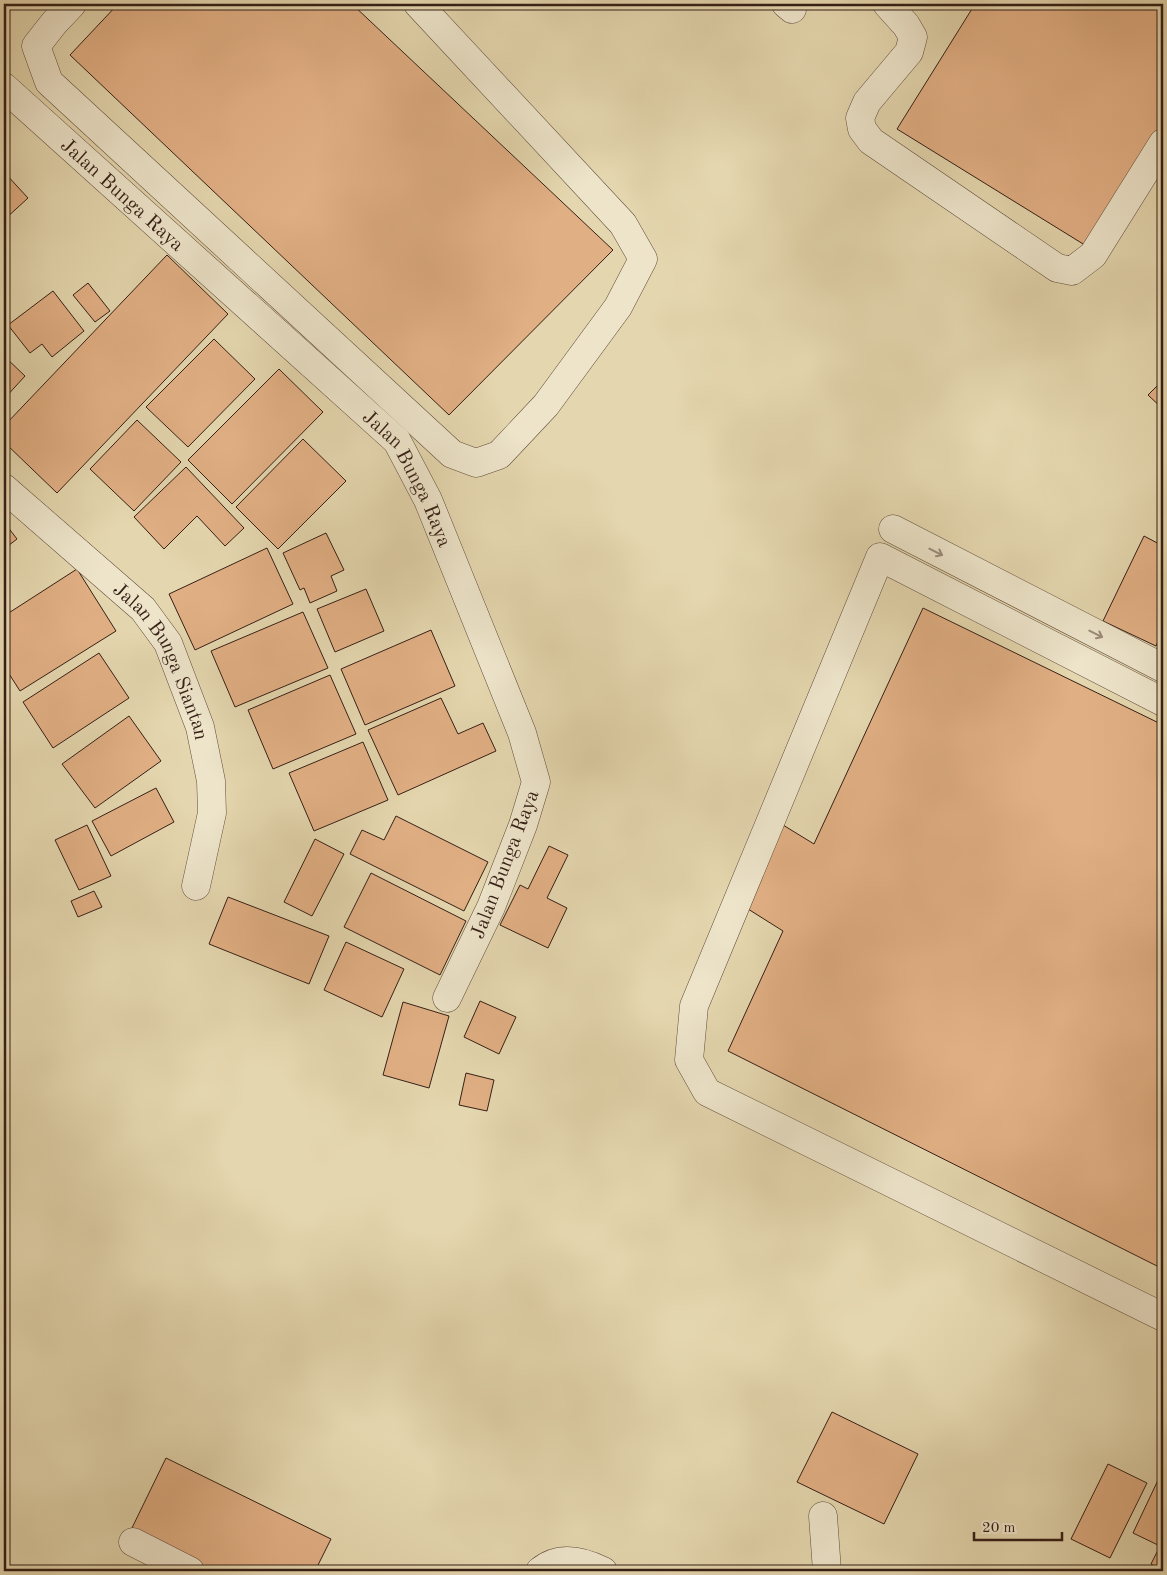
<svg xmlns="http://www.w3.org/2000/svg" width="1167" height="1575" font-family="'Old Standard TT',serif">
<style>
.building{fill:#e1af84;stroke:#351f16}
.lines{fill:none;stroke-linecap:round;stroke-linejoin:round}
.minor-casing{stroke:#614d3c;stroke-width:29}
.minor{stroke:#ede4ca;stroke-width:28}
.oneway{stroke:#9a8b79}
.labels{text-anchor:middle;stroke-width:4;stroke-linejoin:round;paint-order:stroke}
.street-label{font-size:20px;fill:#351f16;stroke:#ede4ca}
</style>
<rect width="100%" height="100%" fill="#e4d6ae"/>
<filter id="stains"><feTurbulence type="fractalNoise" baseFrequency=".004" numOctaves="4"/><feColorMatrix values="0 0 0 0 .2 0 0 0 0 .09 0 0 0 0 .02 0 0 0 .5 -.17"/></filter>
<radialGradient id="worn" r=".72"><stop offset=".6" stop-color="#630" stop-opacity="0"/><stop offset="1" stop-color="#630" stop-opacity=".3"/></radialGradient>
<path class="building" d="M4 4H15L7 12 4 9Z
M118 4H352L613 250 449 415 70 55Z
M975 4H1163V126L1088 247 897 129Z
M4 172 28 198 4 220Z
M167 255 228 314 57 493 4 442V426Z
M88 283 110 311 95 322 73 295Z
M53 291 84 331 52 357 42 344 30 353 8 325Z
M214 339 255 379 188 447 146 407Z
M4 356 25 376 4 399Z
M279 369 323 412 232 504 188 460Z
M1163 380V409L1148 395Z
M137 420 181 462 134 511 90 469Z
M303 439 346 481 278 549 236 507Z
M186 467 244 528 225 546 197 516 164 549 134 517Z
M4 522 17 539 4 549Z
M326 533 344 570 331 576 337 591 310 603 304 588 300 590 283 553Z
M1144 536 1163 546V630L1156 646 1103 621Z
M267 548 293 604 195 650 169 594Z
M77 569 116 631 20 691 4 666V616Z
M366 589 384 631 335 652 317 609Z
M923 608 1163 725V1269L728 1051 783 931 748 909 783 825 814 844Z
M303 612 328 668 235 707 211 651Z
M431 630 455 686 365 725 341 669Z
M99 653 129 698 53 748 23 702Z
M330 675 356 734 273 769 248 710Z
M441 698 458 734 483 723 496 751 398 795 368 730Z
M129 716 161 761 95 808 62 764Z
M363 742 388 800 314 831 289 773Z
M156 788 174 822 111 856 92 821Z
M396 816 488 862 464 911 350 854 362 830 384 840Z
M87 825 111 876 79 890 55 840Z
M315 839 344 854 312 916 284 902Z
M549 846 568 855 547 898 567 908 548 948 500 925 520 885 528 889Z
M371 873 466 921 440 975 344 927Z
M94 891 102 907 78 917 71 901Z
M228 897 329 936 309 984 209 944Z
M346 942 404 969 382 1017 324 990Z
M480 1001 516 1017 499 1054 464 1037Z
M403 1002 449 1016 429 1088 383 1075Z
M466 1073 494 1080 487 1111 459 1105Z
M832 1412 918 1454 884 1524 797 1482Z
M166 1458 331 1539 315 1571H211L130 1532Z
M1108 1464 1147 1483 1110 1558 1071 1539Z
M1159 1478 1163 1480V1571L1151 1564 1160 1546 1133 1533Z
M336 1566 348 1571H333Z"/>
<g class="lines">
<g class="minor-casing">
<g id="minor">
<path d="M72 4 54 23 36 46 49 82 452 454 476 463 499 455 546 405 618 307 643 259 623 224 418 4"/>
<path d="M786 4 792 9"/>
<path d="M887 4 906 25 913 37 909 52 867 102 860 118 862 129 871 141 1057 268 1072 271 1093 255 1163 143"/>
<path id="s1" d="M4 87 397 441 428 500 522 733 536 782 523 825 491 907 447 998"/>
<path id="s2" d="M4 488 143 609 168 643 200 727 211 781 212 813 196 886"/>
<path d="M893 529 1163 668"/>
<path d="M1163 702 880 557 694 1006 689 1060 707 1092 1163 1317"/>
<path d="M823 1516 827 1571"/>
<path d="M133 1542 190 1571"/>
<path d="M540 1571C559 1555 583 1561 603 1571"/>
</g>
</g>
<use href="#minor" class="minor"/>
</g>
<defs><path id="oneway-shaft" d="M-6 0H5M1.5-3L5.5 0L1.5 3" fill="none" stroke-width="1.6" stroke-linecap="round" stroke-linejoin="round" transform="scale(1.25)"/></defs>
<g class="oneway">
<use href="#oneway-shaft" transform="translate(936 552) rotate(27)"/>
<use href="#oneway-shaft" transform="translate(1096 634) rotate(27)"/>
</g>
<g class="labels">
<g class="street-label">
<text dy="7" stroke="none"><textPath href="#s1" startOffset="160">Jalan Bunga Raya</textPath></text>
<text dy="7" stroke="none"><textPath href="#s1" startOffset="566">Jalan Bunga Raya</textPath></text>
<text dy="7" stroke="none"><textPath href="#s2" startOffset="239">Jalan Bunga Siantan</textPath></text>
<text transform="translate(504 864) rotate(-69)" y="7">Jalan Bunga Raya</text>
</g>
</g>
<rect width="1167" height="1575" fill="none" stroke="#e4d6ae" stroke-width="20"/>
<rect x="5" y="5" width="1157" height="1565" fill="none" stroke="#351f16" stroke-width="2.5"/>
<rect x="10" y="10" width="1147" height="1555" fill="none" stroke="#351f16"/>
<path d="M974 1532v8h88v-8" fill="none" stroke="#351f16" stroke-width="2.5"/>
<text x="982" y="1532" font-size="15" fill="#351f16" stroke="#ede4ca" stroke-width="4" paint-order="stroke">20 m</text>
<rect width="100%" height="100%" filter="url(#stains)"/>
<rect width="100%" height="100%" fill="url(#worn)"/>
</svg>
